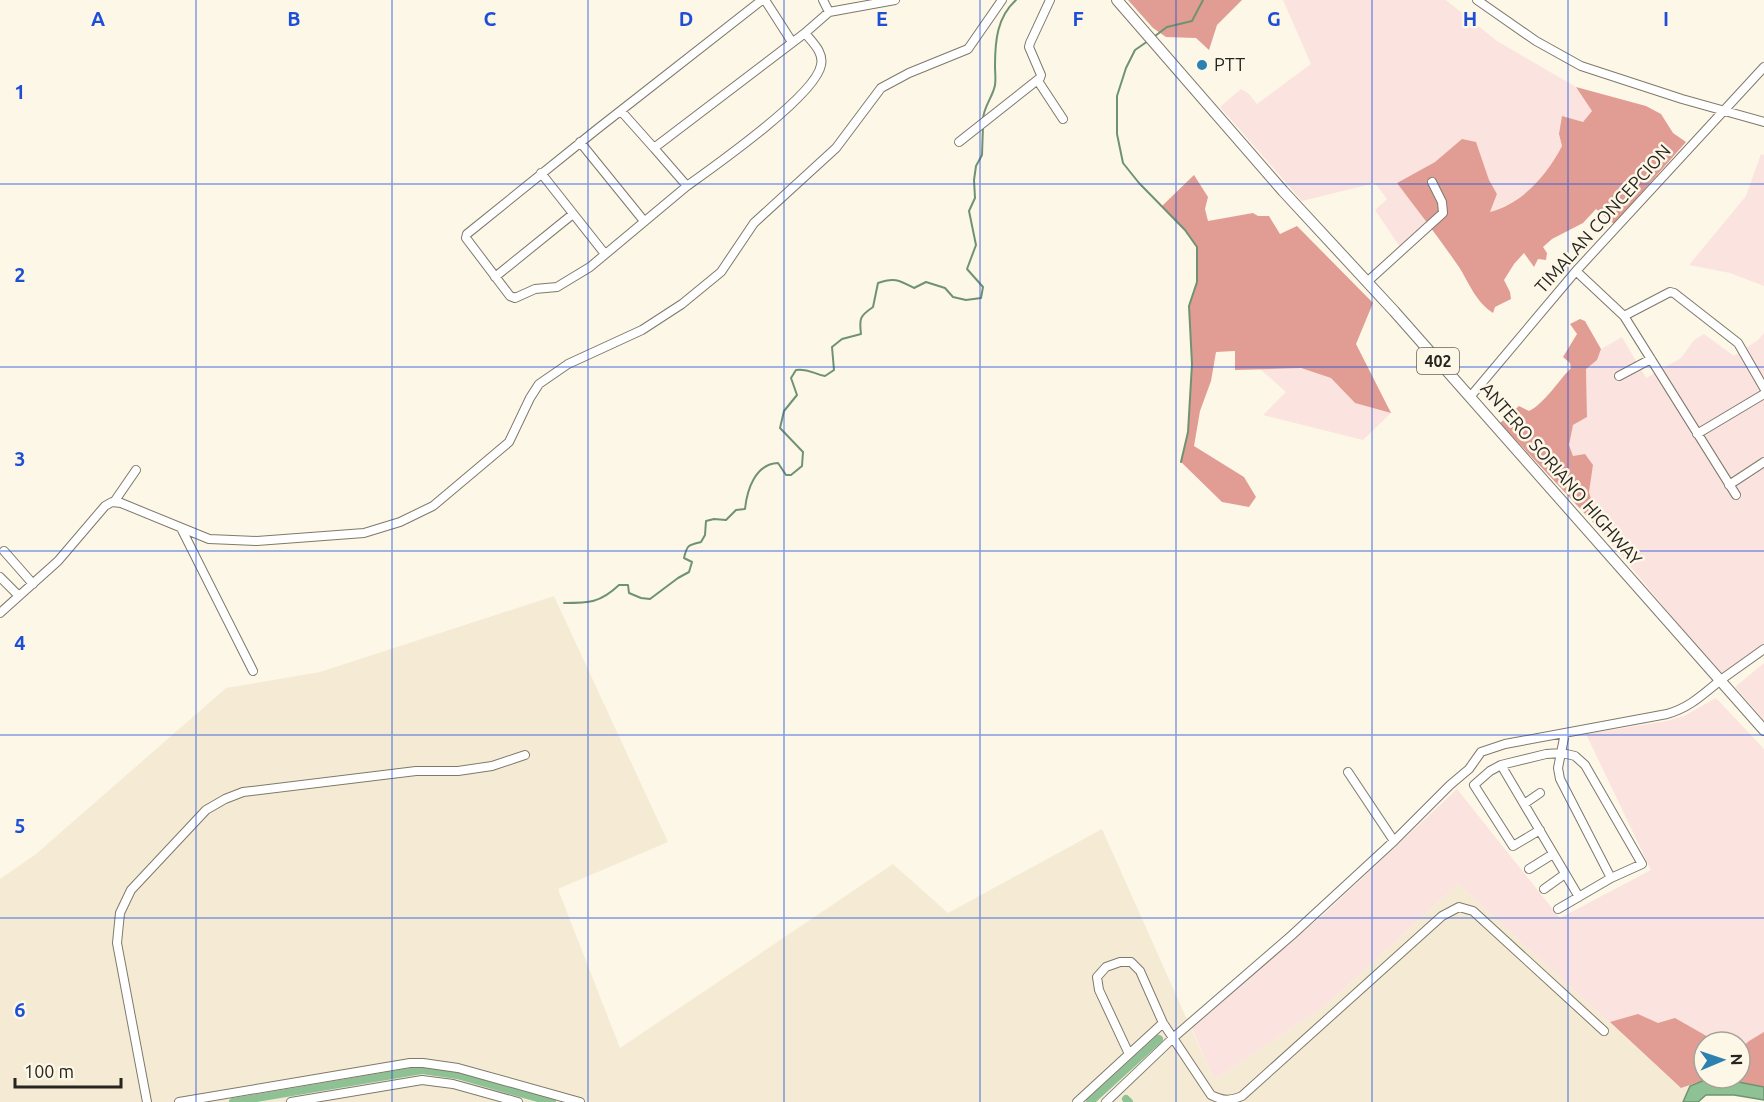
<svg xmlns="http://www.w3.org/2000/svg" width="1764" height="1102" font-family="Ubuntu,sans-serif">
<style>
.built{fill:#f5ebd5}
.green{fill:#fbe3df;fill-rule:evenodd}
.forest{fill:#e19d93}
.water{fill:#8ec295;stroke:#6f9372;stroke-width:1.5}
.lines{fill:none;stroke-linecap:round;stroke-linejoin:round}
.stream{stroke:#6f9372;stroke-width:2}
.canal{stroke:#8ec295;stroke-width:8}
.minor-casing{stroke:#7e796b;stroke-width:10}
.major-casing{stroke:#7e796b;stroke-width:12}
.minor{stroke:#fff;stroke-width:8}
.major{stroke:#fff;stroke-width:10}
.grid{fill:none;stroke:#1d4ed8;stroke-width:1.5;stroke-opacity:0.55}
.poi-dot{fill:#2c81b1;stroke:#fdf7e8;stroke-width:2}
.labels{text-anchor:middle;stroke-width:5;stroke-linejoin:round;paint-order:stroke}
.shield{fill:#fdf7e8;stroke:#67645b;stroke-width:1.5}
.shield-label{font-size:16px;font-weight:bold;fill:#27251f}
.poi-label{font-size:18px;fill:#27251f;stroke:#fdf7e8;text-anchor:start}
.street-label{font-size:18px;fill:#27251f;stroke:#fdf7e8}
.grid-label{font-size:20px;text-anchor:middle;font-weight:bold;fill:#1d4ed8;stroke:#fdf7e8;stroke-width:5;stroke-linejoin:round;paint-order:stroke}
</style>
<rect width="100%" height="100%" fill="#fdf7e8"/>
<path class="built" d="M554 596 668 842 558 889 620 1048 893 864 948 913 1102 829 1214 1080 1325 1006 1458 884 1681 1088 1690 1086 1683 1102H0V879L36 854 226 688 320 672Z"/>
<path class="green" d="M1283 0H1446L1497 41 1576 87 1592 111 1583 122 1559 134 1562 146C1546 179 1524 200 1490 212L1497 194 1489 180 1462 140 1435 162 1397 183 1429 226 1402 250 1375 210 1387 199 1375 183 1302 201 1220 107 1241 89 1249 94 1257 104 1311 64Z
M1761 154 1764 155V286L1730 273 1689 265 1746 196Z
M1764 333V645L1722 677 1601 531 1589 491 1593 465 1573 456 1568 445 1573 425 1587 417 1586 369 1596 360 1601 349 1622 337 1646 378 1681 358 1694 340 1704 334 1734 356 1758 340Z
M1301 368 1331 378 1355 403 1391 413 1363 440 1263 415 1286 392 1260 369Z
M1764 663V720L1735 687Z
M1716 698 1764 749V1087L1758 1085 1705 1080 1681 1088 1458 884 1325 1006 1214 1080 1191 1027 1324 914 1457 789 1560 918 1651 870 1586 734 1667 721 1684 716ZM1704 1042H1740V1078H1704Z"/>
<path class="forest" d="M1128 0H1242L1217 25 1209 50 1196 38 1166 37 1153 28Z
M1576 87 1646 106 1661 114 1673 133 1686 142 1614 224 1596 209 1583 223 1552 239 1543 247 1547 253 1546 260 1538 259 1534 267 1524 253 1514 264 1504 280 1510 292 1511 299 1495 307 1493 313C1476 302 1469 283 1459 267 1439 238 1418 211 1397 183L1435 162 1462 139 1476 142 1489 180 1497 194 1490 212C1523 203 1547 175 1562 146L1559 134 1562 116 1583 122 1592 111Z
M1194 175 1208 197 1205 209 1208 221 1253 213 1258 216H1269L1280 234 1297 226 1373 303 1356 344 1391 413 1355 403 1331 378 1301 368 1235 370V351L1216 352 1211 381 1200 411 1194 446 1244 477 1256 497 1249 507 1222 502 1181 462 1188 432 1192 364 1189 306 1197 282V247L1185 230 1162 206Z
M1580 319 1585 321 1601 349 1597 360 1586 369 1587 417 1573 425 1569 445 1573 456 1585 454 1593 465 1589 492 1601 531 1500 423 1519 406 1529 411C1544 404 1559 380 1571 368L1570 363 1563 357 1577 334 1570 324Z
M1638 1014 1658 1023 1675 1018 1717 1042H1704V1078H1740V1049L1749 1041 1764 1032V1087L1728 1080H1705L1681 1088 1610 1022Z"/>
<path class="water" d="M1705 1080H1728L1764 1087V1100L1734 1095H1706L1698 1102H1683L1690 1086Z"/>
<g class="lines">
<path class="stream" d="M1155 36 1167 27 1192 21 1203 0
M1148 41 1135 50 1126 68 1117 96V134L1123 163 1139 183 1185 230 1197 247V282L1189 306 1192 364 1188 432 1181 462
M983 121C982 109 993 97 995 85 996 79 995 72 995 66 995 41 997 17 1016 0
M564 603C589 603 600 603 619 585H628L629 593 641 598 650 599 678 578 689 572 692 562 684 558C687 545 688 545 701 542L705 535 706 521 714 519 726 520 736 510 745 509C747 490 755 464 778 463L786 475H791L802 466 803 452 780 428 784 411 797 395 791 378 796 370C809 368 813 374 825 376L834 370 832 347 842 339 861 334C859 318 860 316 873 307L878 283C894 277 899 280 914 288L926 282 945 288 953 297 966 300 981 298 983 287 967 269 976 245 969 211 975 198 974 180 976 166 982 155 983 126"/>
<path class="canal" d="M1126 1099 1129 1102
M233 1102 422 1070 457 1075 552 1102
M1090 1102 1159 1039"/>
<g class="minor-casing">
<path id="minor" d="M765 0 792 42
M823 0 829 12 895 0
M1477 0 1536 41 1581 66 1682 99 1764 122
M805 33C812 42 824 52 821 65 816 95 715 166 687 186L654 148 805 33 829 12
M1038 81 1063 119
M621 111 654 148
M580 142 644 221
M959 142 1040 78 1041 75 1029 47 1030 43 1050 0
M541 173 605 254
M687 186 590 267 557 287 535 289 515 298 510 296 466 238 467 234 596 130 762 0
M1576 271 1624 316 1736 495
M495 277 573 214
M1367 282 1443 213 1442 202 1432 182
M1624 316 1670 292 1674 293 1738 343 1764 388
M1619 376 1651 359
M1470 397 1576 271 1764 67
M1697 434 1764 394
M1729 485 1764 462
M114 502 136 470
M181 528 253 671
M4 551 33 584
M0 577 19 596
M0 613 58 561 105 506 112 502 121 503 209 539 257 541 364 533 400 522 433 506 509 442 530 398 539 384 568 364 642 330 682 304 721 272 754 223 836 148 881 88 909 73 968 49 1002 0
M1565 733 1558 768 1560 779 1611 878
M1501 765 1579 897
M1348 772 1394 841
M1524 804 1540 793
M1540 830 1513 846 1474 785 1490 771 1501 765 1546 754 1562 753 1575 756 1585 765 1642 864 1611 878 1558 909
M1529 869 1553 854
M1544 889 1565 874
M1129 1054 1099 990 1097 977 1106 967 1120 962H1131L1140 971 1163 1023 1211 1095C1223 1101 1230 1101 1242 1096L1442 916 1459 907 1473 911 1604 1031
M147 1102 117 943 120 913 131 890 206 810 225 799 243 792 416 771H458L492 766 525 755
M179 1102 410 1063H423L458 1068 580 1102
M291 1102 422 1080 453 1084 518 1102
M1077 1102 1163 1023
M1106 1102 1173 1038 1292 935 1394 841 1450 785 1469 769 1481 752 1505 744 1667 714C1691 707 1703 694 1722 679 1736 669 1750 659 1764 649"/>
</g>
<g class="major-casing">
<path id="major" d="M1117 0 1283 191 1394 311 1764 730"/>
</g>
<use href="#minor" class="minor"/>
<use href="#major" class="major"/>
</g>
<path class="grid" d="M196 0V1102M392 0V1102M588 0V1102M784 0V1102M980 0V1102M1176 0V1102M1372 0V1102M1568 0V1102M0 184H1764M0 367H1764M0 551H1764M0 735H1764M0 918H1764"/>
<circle class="poi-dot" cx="1202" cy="65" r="6"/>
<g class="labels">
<rect class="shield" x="1417" y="348" width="42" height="26" rx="4.5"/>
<g class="shield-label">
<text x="1438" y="367">402</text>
</g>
<g class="poi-label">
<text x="1214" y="71">PTT</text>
</g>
<g class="street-label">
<text transform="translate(1603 219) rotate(-48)" y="6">TIMALAN CONCEPCION</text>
<text transform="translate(1561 474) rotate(49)" y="6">ANTERO SORIANO HIGHWAY</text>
</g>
</g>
<g class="grid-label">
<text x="98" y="26">A</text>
<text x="294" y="26">B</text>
<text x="490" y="26">C</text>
<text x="686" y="26">D</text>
<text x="882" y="26">E</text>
<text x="1078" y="26">F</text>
<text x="1274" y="26">G</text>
<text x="1470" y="26">H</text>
<text x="1666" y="26">I</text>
<text x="20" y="99">1</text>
<text x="20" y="282">2</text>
<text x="20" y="466">3</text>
<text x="20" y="650">4</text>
<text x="20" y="833">5</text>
<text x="20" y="1017">6</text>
</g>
<g transform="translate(1722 1060) rotate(88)"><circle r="28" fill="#fdf7e8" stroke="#a7a398" stroke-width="1.5"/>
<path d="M0-4.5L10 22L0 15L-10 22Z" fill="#2c81b1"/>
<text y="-9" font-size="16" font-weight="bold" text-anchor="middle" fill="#27251f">N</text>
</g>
<path d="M15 1078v9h106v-9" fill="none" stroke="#27251f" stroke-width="3"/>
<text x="24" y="1078" font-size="18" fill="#27251f" stroke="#fdf7e8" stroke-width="4.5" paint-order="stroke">100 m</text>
</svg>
